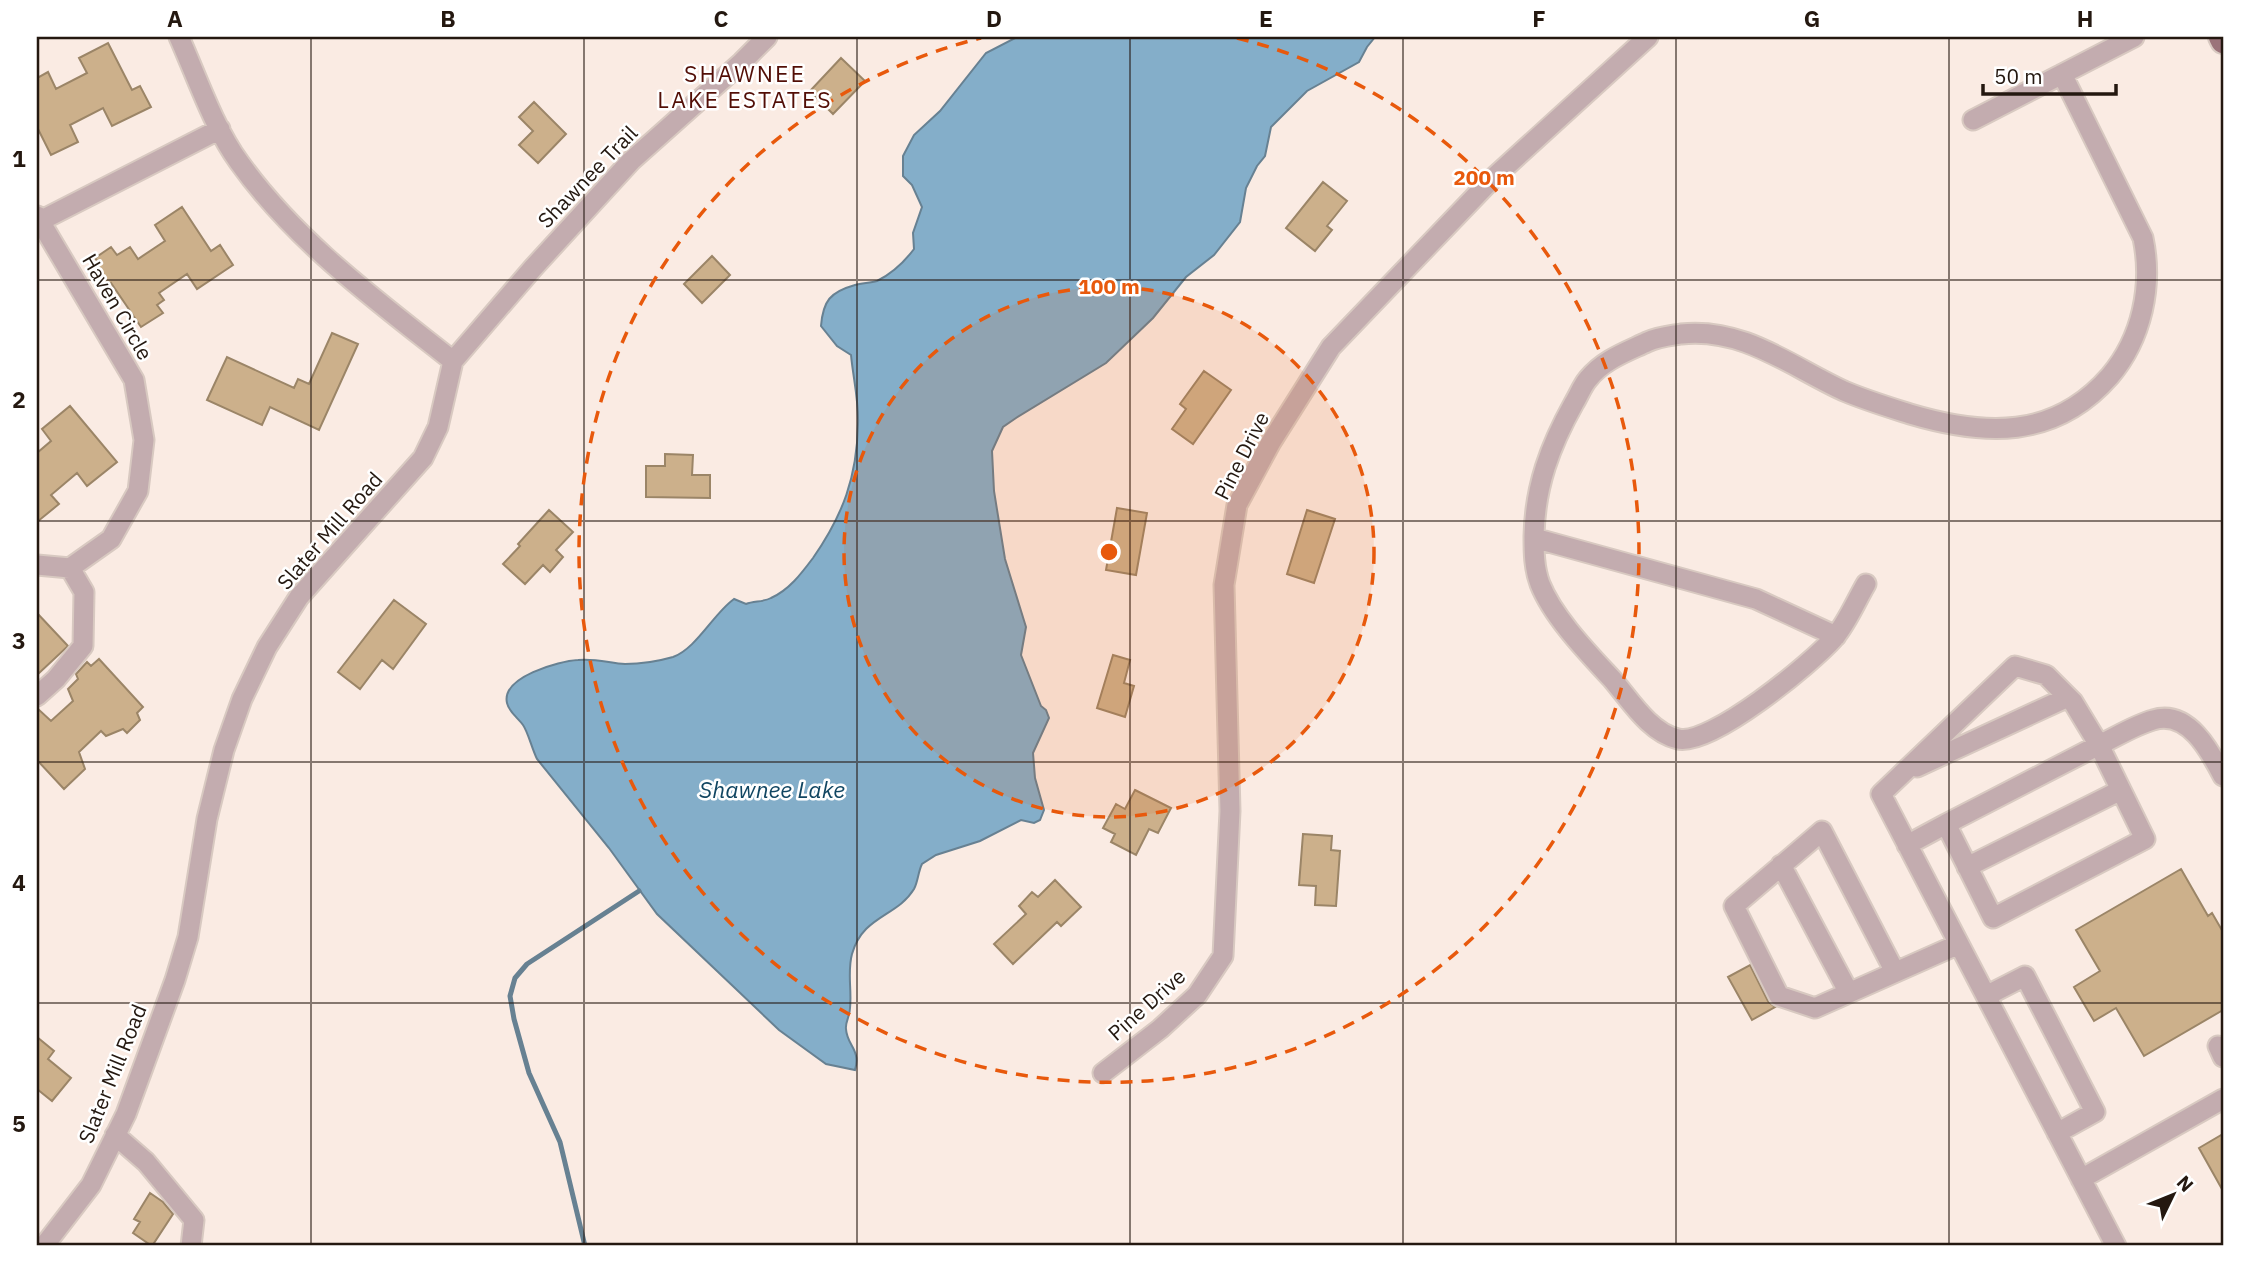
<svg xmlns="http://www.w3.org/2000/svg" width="2260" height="1283" font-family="'IBM Plex Sans',sans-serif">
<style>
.water{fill:#84aec9;stroke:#678192;stroke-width:2}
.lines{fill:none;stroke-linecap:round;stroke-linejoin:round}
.stream{stroke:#678192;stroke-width:5}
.building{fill:#ccb08b;stroke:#9b8567;stroke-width:2}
.minor-casing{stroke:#d8c9c1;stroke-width:23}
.major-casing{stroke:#d8c9c1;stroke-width:28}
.minor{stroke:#c3acaf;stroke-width:19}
.major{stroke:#9b737a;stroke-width:24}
.grid{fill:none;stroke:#241810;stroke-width:2;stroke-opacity:0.55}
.ring{fill:none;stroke:#e8590c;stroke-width:3.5;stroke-dasharray:12 9}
.labels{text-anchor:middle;stroke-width:5;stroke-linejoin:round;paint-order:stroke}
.street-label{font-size:21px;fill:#241810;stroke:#fff}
.neighbourhood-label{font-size:23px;letter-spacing:2px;fill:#520e06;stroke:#fff}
.water-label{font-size:23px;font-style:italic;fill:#114662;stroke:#fff}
.centre{fill:#e8590c;stroke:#fff;stroke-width:3.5}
.ring-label{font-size:21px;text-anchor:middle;font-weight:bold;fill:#e8590c;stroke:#fff;stroke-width:5;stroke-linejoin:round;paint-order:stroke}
.neatline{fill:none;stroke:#241810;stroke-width:2.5}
.grid-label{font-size:23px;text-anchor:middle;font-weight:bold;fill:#241810}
</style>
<rect width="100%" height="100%" fill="#faebe3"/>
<path class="water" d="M1017 37H1375L1367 47 1359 62 1307 91 1271 127 1265 156 1257 166 1246 188 1240 222 1214 255 1186 277 1153 318 1106 363 1016 418 1003 427 992 451 994 491 1005 559 1026 627 1021 655 1041 706 1046 710 1049 718 1033 753 1035 778 1044 810 1040 820 1034 823 1021 820 980 841 936 855 922 864C918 872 918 882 914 889 897 917 863 915 852 954 847 972 852 990 850 1008 850 1016 845 1022 846 1029 847 1046 861 1049 855 1070L826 1064 779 1030 657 914 609 848 537 759C532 749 528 732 523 725 518 718 509 712 507 703 501 677 559 661 578 660 594 658 610 663 625 664 640 664 659 661 673 657 696 649 714 613 734 599L746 604C754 601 764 602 771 598 789 590 801 574 813 558 843 515 857 477 858 424 859 401 853 377 851 355L837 346 821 326C823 301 830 292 855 285 862 283 870 283 877 281 891 274 905 261 914 249L913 233 922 207 912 185 903 176V156L914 135 940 111 986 53Z"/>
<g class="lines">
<path class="stream" d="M585 1246 560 1142 529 1073 514 1019 510 996 515 978 527 964 639 891"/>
</g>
<path class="building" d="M108 43 132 90 140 86 151 107 112 126 103 108 70 125 78 142 51 155 37 127V78L48 72 56 89 87 73 79 58Z
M841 58 865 81 833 114 810 91Z
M534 102 566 134 538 163 519 145 533 131 519 117Z
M1323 182 1347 201 1327 226 1332 230 1315 251 1286 228Z
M182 207 211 251 220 245 233 265 197 289 187 274 159 293 164 300 157 305 163 313 141 327 111 283 103 289 89 268 98 262 95 258 111 247 117 255 130 247 138 259 165 241 155 225Z
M712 256 730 275 702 303 684 284Z
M332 333 358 344 319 430 270 407 262 425 207 400 227 357 294 388 298 379 309 384Z
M1204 371 1231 390 1193 444 1172 429 1186 409 1180 404Z
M70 406 117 462 87 486 77 473 51 495 59 504 37 522V453L51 441 42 429Z
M665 454 693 455 692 475H710V498L646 497V466H665Z
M1117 508 1147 513 1136 575 1106 570Z
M549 510 573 532 556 550 563 557 550 572 543 565 525 584 503 564 520 546 518 544Z
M1307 510 1335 519 1314 583 1287 574Z
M394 600 426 624 393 669 382 660 360 689 338 672Z
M37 613 68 646 37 675Z
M1113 655 1130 660 1124 683 1134 686 1125 717 1097 708Z
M99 659 143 707 137 713 140 720 127 733 123 729 106 736 101 731 79 752 85 769 64 789 37 760V708L51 721 73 701 68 689 78 679 76 674 87 662 91 666Z
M1135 790 1171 808 1158 833 1149 829 1136 855 1111 842 1115 834 1103 828 1116 804 1125 809Z
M1303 834 1332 836 1331 850 1340 851 1336 906 1315 905 1316 886 1299 885Z
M2181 869 2208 916 2212 913 2223 932V1010L2144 1056 2116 1008 2094 1021 2074 987 2100 971 2076 930Z
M1055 880 1081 907 1061 926 1057 922 1013 964 994 944 1026 914 1019 906 1032 892 1038 897Z
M1750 965 1768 1001 1775 1007 1752 1020 1728 977Z
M37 1037 54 1051 48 1059 71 1078 52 1101 37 1089Z
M2223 1134V1191L2199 1148Z
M150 1193 163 1202 173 1214 152 1246 133 1233 140 1222 134 1219Z"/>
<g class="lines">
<g class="minor-casing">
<path id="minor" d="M179 37C196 75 214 128 239 162 296 242 376 300 453 361
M1973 120 2134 37
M37 216 134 380 144 440 138 491 111 539 70 568 37 565
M40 221 220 129
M1534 538 1756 599 1836 636
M1866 584C1856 601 1847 623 1834 638 1812 663 1710 747 1678 739 1650 733 1630 700 1612 679 1588 653 1553 617 1540 584 1534 568 1534 552 1534 536 1535 486 1550 446 1574 403 1579 395 1582 386 1588 379 1603 360 1626 352 1647 342 1658 337 1669 336 1681 334 1743 327 1790 366 1844 391 1865 400 1888 407 1910 414 1984 436 2054 440 2110 376 2142 338 2153 286 2143 238L2062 74
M37 696 56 679 83 646 84 592 70 568
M2099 745 2145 839 1993 918 1946 824Z
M1917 767 2068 697
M1907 845 1946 824
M1781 865 1849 993
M1967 867 2121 790
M1895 972 1822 831 1734 906 1779 996 1815 1008 1959 944
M1986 996 2025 976 2095 1112 2057 1133
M2218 1046 2223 1057
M1103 1073 1160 1029 1197 995 1223 956 1230 811 1224 585 1237 505 1271 442 1331 347 1491 180 1648 37
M115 1135 146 1162 194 1220 191 1246
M2081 1179 2223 1099
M44 1246 91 1185 126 1114 175 980 188 937 207 819 224 750 242 699 267 647 299 597 423 458 438 427 453 361 533 268 631 161 742 62 767 37
M2116 1246 1881 794 2015 666 2046 675 2073 702 2099 745C2116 737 2135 725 2153 720 2188 709 2210 751 2223 776"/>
</g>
<g class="major-casing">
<path id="major" d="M2221 37 2223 41"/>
</g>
<use href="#minor" class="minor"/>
<use href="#major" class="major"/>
</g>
<path class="grid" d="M311 37V1246M584 37V1246M857 37V1246M1130 37V1246M1403 37V1246M1676 37V1246M1949 37V1246M37 280H2223M37 521H2223M37 762H2223M37 1003H2223"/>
<circle cx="1109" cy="552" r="265" fill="#e8590c" fill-opacity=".12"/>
<g class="ring">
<circle cx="1109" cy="552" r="265"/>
<path d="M1237 38A530 530 0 1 1 981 38"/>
</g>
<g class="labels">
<g class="street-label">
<text transform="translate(588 177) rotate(-46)" y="7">Shawnee Trail</text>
<text transform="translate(117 307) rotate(60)" y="7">Haven Circle</text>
<text transform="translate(1242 456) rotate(-63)" y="7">Pine Drive</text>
<text transform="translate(330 531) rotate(-49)" y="7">Slater Mill Road</text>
<text transform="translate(1147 1005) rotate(-42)" y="7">Pine Drive</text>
<text transform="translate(113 1074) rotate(-68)" y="7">Slater Mill Road</text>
</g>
<g class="neighbourhood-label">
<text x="745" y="82">SHAWNEE<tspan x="745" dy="26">LAKE ESTATES</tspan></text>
</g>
<g class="water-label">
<text x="772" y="798">Shawnee Lake</text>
</g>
</g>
<circle cx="1109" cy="552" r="10" class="centre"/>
<g class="ring-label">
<text x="1484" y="185">200 m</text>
<text x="1109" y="294">100 m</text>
</g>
<rect width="2260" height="1283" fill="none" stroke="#ffffff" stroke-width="77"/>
<g transform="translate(2173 1195) rotate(47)" stroke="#ffffff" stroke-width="5" paint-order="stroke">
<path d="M0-5L12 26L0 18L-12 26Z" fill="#241810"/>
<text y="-10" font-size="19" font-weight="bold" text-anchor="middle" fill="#241810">N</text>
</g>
<path d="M1983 84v10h133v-10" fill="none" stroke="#241810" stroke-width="3.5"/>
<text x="1994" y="84" font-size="21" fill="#241810" stroke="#ffffff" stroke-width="5" paint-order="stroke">50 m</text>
<rect x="38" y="38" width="2184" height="1206" class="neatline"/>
<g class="grid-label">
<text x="175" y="27">A</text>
<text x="448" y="27">B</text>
<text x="721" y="27">C</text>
<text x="994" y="27">D</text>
<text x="1266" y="27">E</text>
<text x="1539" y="27">F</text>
<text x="1812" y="27">G</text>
<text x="2085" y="27">H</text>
<text x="19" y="167">1</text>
<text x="19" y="408">2</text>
<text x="19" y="649">3</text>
<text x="19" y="891">4</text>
<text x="19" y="1132">5</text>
</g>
</svg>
